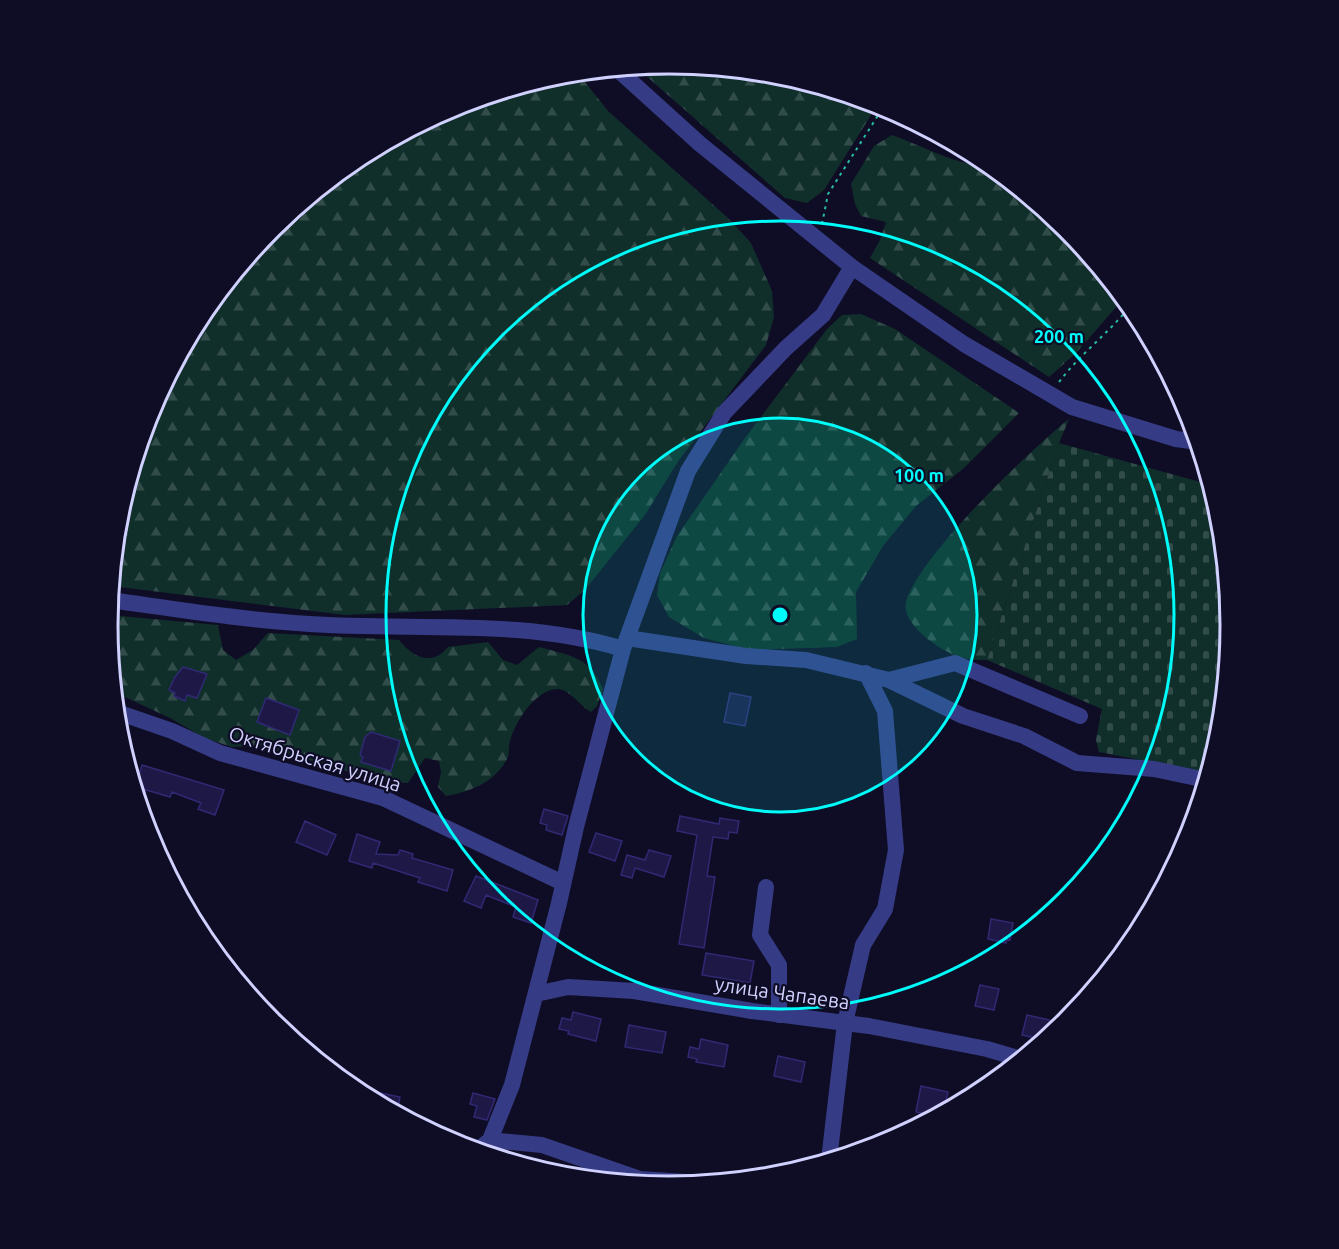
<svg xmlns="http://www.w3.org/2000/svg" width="1339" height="1249" font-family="Ubuntu,sans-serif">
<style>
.forest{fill:url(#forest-firs)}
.cemetery{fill:url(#cemetery-stones)}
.building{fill:#1d1846;stroke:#302974;stroke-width:1.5}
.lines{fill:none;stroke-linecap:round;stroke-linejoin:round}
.path{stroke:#28bba3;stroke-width:2;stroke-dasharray:3 4.5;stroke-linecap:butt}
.minor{stroke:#363b86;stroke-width:16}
.ring{fill:none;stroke:#00fcfa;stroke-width:3}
.labels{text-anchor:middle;stroke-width:4.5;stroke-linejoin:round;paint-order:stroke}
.street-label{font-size:20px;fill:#d1d1ff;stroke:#0f0d25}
.rim{fill:none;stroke:#d1d1ff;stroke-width:3}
.centre{fill:#00fcfa;stroke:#0f0d25;stroke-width:3}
.ring-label{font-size:18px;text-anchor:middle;font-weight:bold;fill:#00fcfa;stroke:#0f0d25;stroke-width:4.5;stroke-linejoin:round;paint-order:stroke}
</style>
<defs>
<pattern id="forest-firs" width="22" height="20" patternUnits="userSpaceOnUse" patternTransform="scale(1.5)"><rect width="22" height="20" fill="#102f2a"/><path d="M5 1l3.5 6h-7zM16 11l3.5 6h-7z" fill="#324c4a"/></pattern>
<pattern id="cemetery-stones" width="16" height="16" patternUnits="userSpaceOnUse" patternTransform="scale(1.5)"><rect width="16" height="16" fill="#102f2a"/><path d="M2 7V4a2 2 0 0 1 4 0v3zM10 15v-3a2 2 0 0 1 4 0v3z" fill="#324c4a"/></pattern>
</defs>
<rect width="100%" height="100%" fill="#0f0d25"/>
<path class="forest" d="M670 63 779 74 878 104 824 190 807 203 785 198 635 66Z
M577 72 608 111 728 218 751 243 772 291 774 317 766 345 679 460 645 515 585 590 567 605 345 615 112 586 119 515 151 409 203 312 273 227 358 157 455 106 560 74Z
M892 135C918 144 944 159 971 164L975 154 982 158 1067 228 1124 298 1076 353 1049 377 870 258 880 240 886 222 861 216 855 204 851 184 874 146Z
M861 314 895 329 1019 413 964 468 916 506 883 546 856 592 857 639 837 647 749 650 704 638 669 617 657 595 660 573 677 536 745 438 827 329 842 315Z
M1069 419 1059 443 987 660C979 660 971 660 964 658 945 655 900 624 906 602 919 556 1029 451 1069 419Z
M109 615 218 625 223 650 236 660 253 650 268 633 399 640C412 657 432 667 448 647L488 642 503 660 517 665 539 647C571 656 589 656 603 689L597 706 591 712C580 706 570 689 557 689 535 690 515 722 510 741 508 747 510 754 507 759 495 782 470 792 446 796L438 787 441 772 439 761 425 758 408 783 377 780 261 746 232 747 204 738 172 719 125 697 115 696Z"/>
<path class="cemetery" d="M1059 443 1211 485C1238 574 1235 685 1208 773L1099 752 1096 740 1102 709 987 660Z"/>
<path class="building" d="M183 667 207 674 197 698 187 695 185 701 174 696 175 693 169 690 175 677Z
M730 693 751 697 745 726 724 722Z
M266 698 299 710 290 735 257 722Z
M371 732 400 741 391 771 361 762 363 757 360 755 365 737Z
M142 765 224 790 215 815 198 809 201 803 172 792 170 797 136 787Z
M544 809 568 816 562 835 546 830 547 825 540 823Z
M680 816 719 824 720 818 739 821 737 833 729 832 728 839 713 837 707 876 715 877 704 948 679 944 697 835 677 831Z
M305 821 336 835 327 855 296 842Z
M596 833 622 841 615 861 589 852Z
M357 834 380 842 376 854 398 855 400 850 413 854 412 858 453 870 447 891 418 882 420 878 373 863 372 868 349 861Z
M649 850 671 856 664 877 635 868 632 878 621 875 627 855 645 860Z
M476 876 538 900 531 923 513 917 516 907 486 895 481 908 464 901Z
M991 919 1013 923 1010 940 1007 939 1006 943 988 939Z
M706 953 754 961 750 983 702 975Z
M980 985 999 989 994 1010 975 1006Z
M573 1012 601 1019 596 1041 568 1034 569 1031 559 1029 562 1018 571 1020Z
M1027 1015 1045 1019 1063 1024 1043 1040 1022 1035Z
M629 1025 666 1032 662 1053 625 1047Z
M701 1039 728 1045 724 1067 696 1062 697 1059 688 1057 690 1047 699 1049Z
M778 1056 805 1062 801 1082 774 1076Z
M921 1086 948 1092 944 1111 935 1116 916 1112Z
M357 1088 400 1097 397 1112 357 1091Z
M473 1093 495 1099 487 1120 474 1117 477 1106 470 1104Z"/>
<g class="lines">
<path class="path" d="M822 224 828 194 884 106
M1059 382C1080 354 1109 333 1131 305"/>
<path class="minor" d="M616 68 700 144 852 267 964 344 1072 407 1176 439 1198 442
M110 600C176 609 243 620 310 624 414 631 522 618 623 649
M627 638 746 656 806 660 889 680 955 663 1080 716
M889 680 963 716 1024 736 1077 763 1154 769 1206 780
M117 712 172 731 220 753 383 798 563 883
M766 887 760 935 779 965V1015
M536 994 568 987 634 991 752 1011 869 1026 987 1049 1021 1059
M490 1140 512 1085 559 903 576 827 623 649 688 471 724 413 786 348 823 315 852 267
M478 1150 490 1140 542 1145 640 1179 701 1183
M829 1160 845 1023 863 945 885 909 896 850 885 711 866 673"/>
</g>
<circle cx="780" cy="615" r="197" fill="#00fcfa" fill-opacity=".12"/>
<g class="ring">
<circle cx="780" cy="615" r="197"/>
<circle cx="780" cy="615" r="394"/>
</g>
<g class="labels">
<g class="street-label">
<text transform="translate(315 759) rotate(17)" y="7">Октябрьская улица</text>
<text transform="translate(782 993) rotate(8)" y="7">улица Чапаева</text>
</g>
</g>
<path d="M0 0H1339V1249H0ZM118 625a551 551 0 1 1 1102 0a551 551 0 1 1-1102 0Z" fill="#0f0d25" fill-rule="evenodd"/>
<path class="rim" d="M118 625a551 551 0 1 1 1102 0a551 551 0 1 1-1102 0Z"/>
<circle cx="780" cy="615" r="9" class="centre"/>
<g class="ring-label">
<text x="1059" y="343">200 m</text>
<text x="919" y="482">100 m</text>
</g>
</svg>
